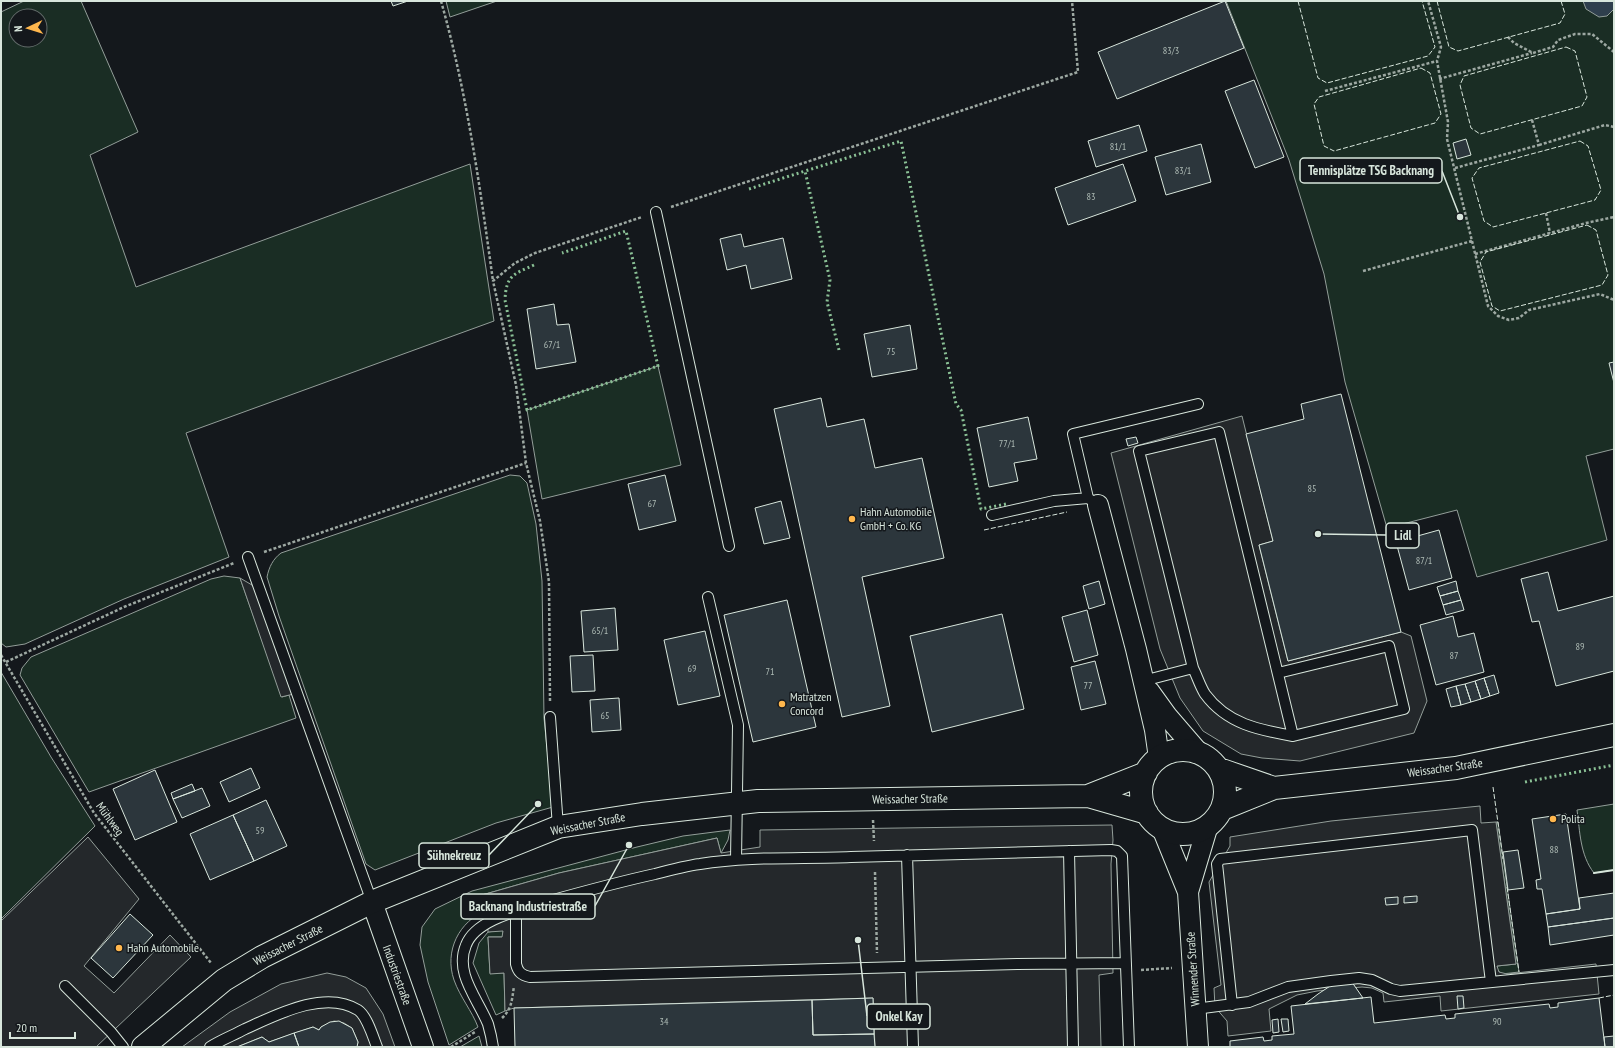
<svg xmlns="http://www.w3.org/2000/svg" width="1615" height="1048" font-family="'PT Sans Narrow',sans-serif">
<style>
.green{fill:#1a2d24;stroke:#939e99;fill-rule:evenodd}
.parking{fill:#24282b;stroke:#939e99}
.water{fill:#2f3f4d;stroke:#939e99}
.building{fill:#2c363c;stroke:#d8e6dc}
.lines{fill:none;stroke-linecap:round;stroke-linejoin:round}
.lane-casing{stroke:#d8e6dc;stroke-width:12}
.street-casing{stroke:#d8e6dc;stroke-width:22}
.secondary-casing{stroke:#d8e6dc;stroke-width:24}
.path{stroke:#9da8a2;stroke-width:2.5;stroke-dasharray:3 2;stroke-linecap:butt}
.lane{stroke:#14181c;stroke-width:10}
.street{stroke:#14181c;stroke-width:20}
.secondary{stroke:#14181c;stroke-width:22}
.hedge{stroke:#8ac095;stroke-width:3;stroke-dasharray:2 3;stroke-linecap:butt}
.fence{stroke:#d8e6dc;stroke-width:1;stroke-dasharray:5 2;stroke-linecap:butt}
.wall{stroke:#d8e6dc;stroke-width:2}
.poi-dot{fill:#ffb74d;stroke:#14181c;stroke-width:1.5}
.labels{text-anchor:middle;stroke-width:3;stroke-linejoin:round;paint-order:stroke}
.number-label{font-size:10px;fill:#adbab4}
.poi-label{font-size:12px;fill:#d8e6dc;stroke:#14181c;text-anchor:start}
.street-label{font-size:12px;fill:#d8e6dc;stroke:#14181c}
.leader{fill:none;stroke:#d8e6dc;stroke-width:1.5}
.callout-dot{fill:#d8e6dc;stroke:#14181c;stroke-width:1.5}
.callout{fill:#14181c;stroke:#d8e6dc;stroke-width:1.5}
.callout-label{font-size:13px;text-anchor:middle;font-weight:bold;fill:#d8e6dc}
</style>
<rect width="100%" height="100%" fill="#14181c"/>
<path class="green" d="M24 1H81L138 132 90 155 136 287 470 164 494 321 186 433 229 557 124 599 25 644 6 647 1 643V12ZM16 16H40V40H16Z
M446 1H497L450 17Z
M1226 1H1614V449L1586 456 1607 540 1477 577 1457 510 1387 528 1345 382 1324 274 1289 160Z
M658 366 681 465 542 499 527 410Z
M510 475 520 476 527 483 536 524 542 581 544 718 553 807 496 823 375 870 366 864 279 616 267 577C269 567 273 559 281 553Z
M224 576 240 578 282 697 289 695 296 718 89 792 20 675 22 668 31 657 211 579Z
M1 672 51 757 95 826 1 919Z
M1614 804V870L1594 873C1580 855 1580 832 1577 810Z
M1496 822H1498L1519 972 1502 974 1497 970V966L1516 964Z
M730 830 728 840 721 853 717 838 559 873 482 895 487 910C459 921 444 951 454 980 460 997 472 1011 478 1027L449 1045 428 982 420 945 422 927 435 909 472 891 637 847 683 836Z
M503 930V937H488L490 973H504L505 1011 496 1015 473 963 479 943 488 932Z
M479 1036 482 1047H460Z"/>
<path class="parking" d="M1242 416 1273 541 1259 545 1288 661 1401 632 1411 636 1427 701 1414 733 1300 761 1262 758 1241 754 1203 731 1180 698 1160 649 1111 453Z
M240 578 252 585 259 593 298 693 281 697Z
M1480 806 1481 823 1496 822 1516 964 1497 966 1499 972 1507 974 1596 964 1599 994 1441 1011 1440 996 1384 1002 1383 993 1372 988 1362 987 1317 991 1297 995 1269 1009 1271 1031 1228 1036 1227 1021 1215 1007 1214 988 1221 985 1209 882 1230 846V837L1331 821Z
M1112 825 1113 840 1111 864 1113 973 1099 975 1101 1047H875L873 998 514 1008 505 1011 504 973 490 974 488 937H502L503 931 488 932 487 910 482 895 559 873 717 838 721 853 760 847V830Z
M88 837 139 899 84 966 114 993 170 935 191 957 96 1047H1V921Z
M327 973 346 977 366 988 383 1014 395 1047H357L358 1042 352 1028 344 1023 334 1021 321 1027 319 1030 313 1027 269 1042 262 1037 237 1047H182L230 1012 281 984Z"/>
<path class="water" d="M1583 1H1614V9L1607 16 1599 17 1586 9Z"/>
<path class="building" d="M391 1H408L393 6Z
M1225 1 1244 48 1117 99 1098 52Z
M1254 80 1284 157 1255 168 1225 91Z
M1139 125 1147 151 1096 167 1088 141Z
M1466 139 1471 155 1457 159 1453 143Z
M1201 144 1211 182 1166 195 1155 157Z
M1123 164 1136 201 1068 225 1055 188Z
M741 234 744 247 783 238 792 279 751 289 746 265 727 270 720 239Z
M554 304 557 325 569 324 576 362 536 369 527 309Z
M910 325 917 369 872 377 864 334Z
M1614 362V383L1609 363Z
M1341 394 1401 632 1288 661 1259 545 1273 541 1246 434 1304 419 1301 404Z
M821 398 827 427 864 419 875 468 922 458 944 558 862 577 890 706 842 717 774 409Z
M1028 417 1037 459 1014 463 1018 481 989 487 977 428Z
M1136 437 1138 443 1128 446 1126 439Z
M665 475 676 521 639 530 628 484Z
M781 501 790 538 764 544 755 508Z
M1439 530 1452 578 1409 590 1396 542Z
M1548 572 1558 611 1614 596V671L1556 686 1539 621 1532 622 1521 579Z
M1099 581 1105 604 1089 609 1083 586Z
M1456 581 1458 591 1440 596 1437 587Z
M1458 591 1461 600 1443 605 1440 596Z
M787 600 816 727 753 742 724 615Z
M1461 600 1464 610 1446 615 1443 605Z
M615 608 618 650 584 652 581 611Z
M1087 610 1098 655 1074 662 1062 617Z
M1002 614 1024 709 932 732 910 636Z
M1453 616 1458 637 1474 633 1484 672 1436 685 1420 625Z
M705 631 720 696 678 705 664 640Z
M593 655 595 691 572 692 570 656Z
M1095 661 1106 704 1081 710 1071 667Z
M1494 675 1499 693 1490 696 1484 678Z
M1484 678 1490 696 1481 699 1475 681Z
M1475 681 1481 699 1471 702 1465 684Z
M1465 684 1471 702 1461 705 1456 686Z
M1456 686 1461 705 1451 707 1446 689Z
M619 698 621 730 592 732 590 700Z
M251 768 260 788 229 802 220 782Z
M155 770 177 822 135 840 113 789Z
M192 784 195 791 173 799 171 793Z
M202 788 210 806 182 818 173 799Z
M266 800 287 846 254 861 233 815Z
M1566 814 1580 909 1546 914 1542 889H1537L1536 880 1541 879 1532 819Z
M233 815 254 861 210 880 190 834Z
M1518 850 1524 888 1508 890 1503 852Z
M1614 893V918L1548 927 1546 914 1580 909 1579 898Z
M1417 896V902L1404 903V897Z
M1398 897V904L1386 905 1385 898Z
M130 914 153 935 113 978 91 958Z
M1614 918V935L1550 945 1548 927Z
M1347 975 1363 998 1305 1004 1318 994Z
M1457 996H1463L1464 1008 1458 1009Z
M1371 997 1374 1023 1445 1015 1446 1019 1455 1018V1014L1549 1004 1550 1008 1558 1007V1003L1599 998 1605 1047H1230V1041L1263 1037 1264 1041 1272 1040V1036L1294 1034 1291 1006Z
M873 998 874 1034 813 1035 812 1000Z
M812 1000 813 1035 874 1034 875 1047H515L514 1008Z
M1278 1019 1279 1032 1273 1033 1272 1020Z
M1281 1019H1288L1289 1031 1283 1032Z
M339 1021 352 1028 358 1042 357 1047H299L294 1033 313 1027 319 1030 321 1027 330 1022Z
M294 1033 299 1047H237L262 1037 269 1042Z
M1614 1036V1047H1605L1604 1037Z"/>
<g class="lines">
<g class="lane-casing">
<path id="lane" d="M656 212 729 546
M1098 505 1088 498 1073 434 1198 404
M992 515 1054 501 1088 498
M248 557 372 902
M708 597 738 725 736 860
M1278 673 1389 646 1404 709 1293 736 1219 432 1139 451 1193 668C1197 676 1200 686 1205 694 1227 724 1259 730 1293 736
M1143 681 1193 668
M550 717 558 827
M1069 851 1073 1047
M907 855 913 1047
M516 911V964C518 972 521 975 530 977L1017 964 1126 963
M65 986 111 1032 123 1047
M1232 1005 1218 873 1217 864 1220 859 1472 830 1491 982
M1195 1009 1249 1002 1288 987 1331 981 1359 978 1372 980 1391 989 1400 991 1614 970
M210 1047C221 1040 234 1035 245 1029 276 1015 325 989 358 1010 367 1016 373 1037 377 1047
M493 1047C492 1040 490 1031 488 1024 478 999 454 973 466 945 476 919 521 910 546 902 582 892 618 882 655 874 670 870 685 866 700 864 750 856 801 859 851 857 938 855 1024 852 1111 850L1117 851 1122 856 1129 1047"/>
</g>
<g class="street-casing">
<path id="street" d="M1098 505 1136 649 1155 730 1159 758
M1149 691 1167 716 1198 752
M1162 828 1188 892 1198 1047
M1188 892 1208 825
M372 902 423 1047"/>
</g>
<g class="secondary-casing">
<path id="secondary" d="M1141 792a42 42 0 1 1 84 0a42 42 0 1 1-84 0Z
M1219 769 1274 788
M1088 796 1146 773
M1222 809 1274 788 1456 768 1614 735
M143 1047 224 980 262 957 372 902 558 827 642 814 758 801 1088 796 1147 813"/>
</g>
<path class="path" d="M441 1C467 93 480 187 493 281
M1508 37 1514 43 1533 53 1553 47 1558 40 1575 34H1592L1614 52
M1439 79 1532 53
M1325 91 1437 61
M1539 145 1605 125 1614 127
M1455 168 1539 145 1532 120
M671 207 1078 72 1072 1
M1546 213 1550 233
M1472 241 1488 306 1498 316 1509 320 1519 318 1529 310 1600 294 1614 300
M1475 254 1586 223 1614 217
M1363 271 1472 241 1447 139 1448 122 1437 61 1441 47 1428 1
M264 552 526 463
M1 655 94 813 211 963
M6 662 124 607 234 563
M550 701 549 582 540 521 526 463 516 385 493 281 515 263 535 253 642 217
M873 820 874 841
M875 872 877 953
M1141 970 1172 968
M502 1018C512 1009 512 999 514 986
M451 1047 475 1032"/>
<use href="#lane" class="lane"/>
<use href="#street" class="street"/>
<use href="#secondary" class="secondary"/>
<path class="hedge" d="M749 189 805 171
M534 265C514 274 506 275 505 300L527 410 658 366 626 231 562 253
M839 350 827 302 830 280 805 171 901 141 956 404 961 410 981 509 1006 504
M1525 782 1614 765"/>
<path class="fence" d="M1298 1 1318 78 1327 83 1428 56 1435 47 1422 1
M1437 1 1449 47 1458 51 1560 23 1565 14 1561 1
M1566 47 1575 51 1587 97 1582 106 1480 134 1471 128 1460 85 1464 76Z
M1421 68 1430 73 1441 114 1435 123 1334 151 1324 146 1314 104 1319 97Z
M1580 141 1588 146 1601 190 1595 200 1493 227 1484 221 1472 178 1479 168Z
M1587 225 1596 230 1608 275 1602 285 1500 311 1492 306 1480 262 1486 252Z
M984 530 1067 512
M1493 787 1503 859
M1507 887 1519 972
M1599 998 1614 995"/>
<path class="wall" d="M1594 873 1614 870"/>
</g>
<g class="poi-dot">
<circle cx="852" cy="519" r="4"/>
<circle cx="782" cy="704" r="4"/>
<circle cx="1553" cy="819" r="4"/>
<circle cx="119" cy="948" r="4"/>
</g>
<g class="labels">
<g class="number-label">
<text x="1171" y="54">83/3</text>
<text x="1118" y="150">81/1</text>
<text x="1183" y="174">83/1</text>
<text x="1091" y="200">83</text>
<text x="552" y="348">67/1</text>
<text x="891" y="355">75</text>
<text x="1007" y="447">77/1</text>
<text x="1312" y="492">85</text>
<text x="652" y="507">67</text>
<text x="1424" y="564">87/1</text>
<text x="600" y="634">65/1</text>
<text x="1580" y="650">89</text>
<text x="1454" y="659">87</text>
<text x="692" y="672">69</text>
<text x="770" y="675">71</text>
<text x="1088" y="689">77</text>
<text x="605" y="719">65</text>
<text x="260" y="834">59</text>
<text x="1554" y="853">88</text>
<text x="664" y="1025">34</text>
<text x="1497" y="1025">90</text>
</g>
<g class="poi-label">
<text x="860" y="516">Hahn Automobile<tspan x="860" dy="14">GmbH + Co. KG</tspan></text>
<text x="790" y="701">Matratzen<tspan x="790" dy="14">Concord</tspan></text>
<text x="1561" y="823">Polita</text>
<text x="127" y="952">Hahn Automobile</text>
</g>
<g class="street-label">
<text transform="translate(1445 768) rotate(-8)" y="4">Weissacher Straße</text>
<text transform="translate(910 799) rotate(-1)" y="4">Weissacher Straße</text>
<text transform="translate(110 819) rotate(54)" y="4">Mühlweg</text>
<text transform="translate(588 824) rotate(-11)" y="4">Weissacher Straße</text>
<text transform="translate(288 945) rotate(-27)" y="4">Weissacher Straße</text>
<text transform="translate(1193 969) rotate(-94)" y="4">Winnender Straße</text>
<text transform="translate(397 975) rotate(70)" y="4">Industriestraße</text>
</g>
</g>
<path class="leader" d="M1460 217L1442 171M1318 534L1386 535M538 804L489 855M629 845L595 906M858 940L867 1016"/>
<g class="callout-dot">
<circle cx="1460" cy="217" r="4"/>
<circle cx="1318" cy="534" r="4"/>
<circle cx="538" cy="804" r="4"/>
<circle cx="629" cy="845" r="4"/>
<circle cx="858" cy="940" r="4"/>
</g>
<g class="callout">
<rect x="1300" y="158" width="142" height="25" rx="4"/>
<rect x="1386" y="523" width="33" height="25" rx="4"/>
<rect x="419" y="843" width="70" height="25" rx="4"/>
<rect x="461" y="894" width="134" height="25" rx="4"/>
<rect x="867" y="1004" width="63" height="25" rx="4"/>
</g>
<g class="callout-label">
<text x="1371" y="175">Tennisplätze TSG Backnang</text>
<text x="1403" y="540">Lidl</text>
<text x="454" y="860">Sühnekreuz</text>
<text x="528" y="911">Backnang Industriestraße</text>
<text x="899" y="1021">Onkel Kay</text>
</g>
<rect width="1615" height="1048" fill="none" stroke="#d8e6dc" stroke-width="4"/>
<g transform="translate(28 28) rotate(266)"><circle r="19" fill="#14181c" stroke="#626a69"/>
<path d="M0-3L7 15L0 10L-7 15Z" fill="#ffb74d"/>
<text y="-6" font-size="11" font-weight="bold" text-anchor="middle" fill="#d8e6dc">N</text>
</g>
<path d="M10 1032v6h65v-6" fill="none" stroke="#d8e6dc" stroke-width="2"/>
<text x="16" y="1032" font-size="12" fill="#d8e6dc" stroke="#14181c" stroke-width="3" paint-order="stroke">20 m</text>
</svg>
